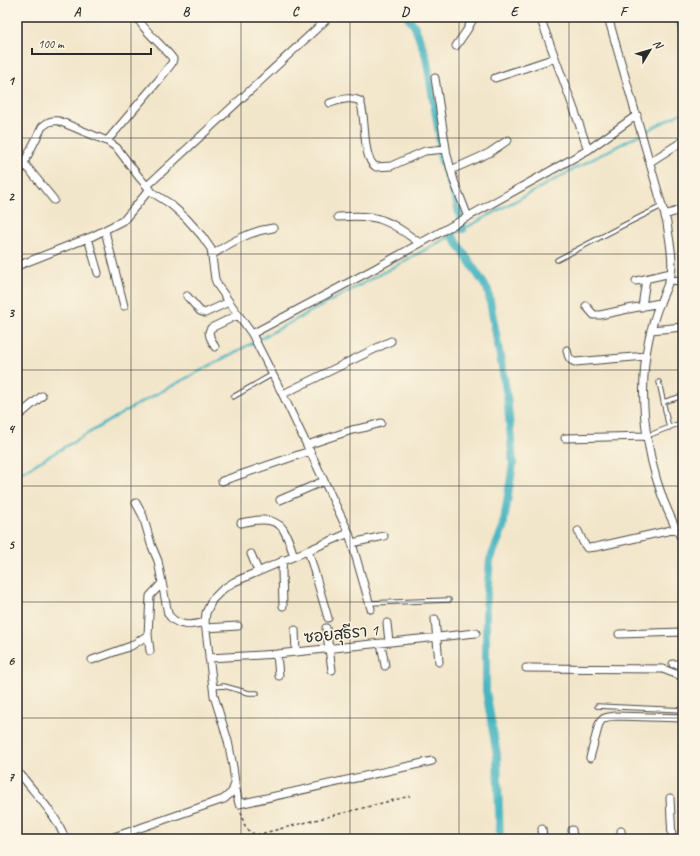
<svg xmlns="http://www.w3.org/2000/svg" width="700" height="856" font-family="Caveat,'Playpen Sans Thai',sans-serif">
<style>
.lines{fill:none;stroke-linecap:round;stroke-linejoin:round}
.stream{stroke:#47b5c1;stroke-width:2.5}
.canal{stroke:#47b5c1;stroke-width:8}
.lane-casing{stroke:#494743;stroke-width:5.5}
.street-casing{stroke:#494743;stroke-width:9}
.path{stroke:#494743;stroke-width:1.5;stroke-dasharray:3 3;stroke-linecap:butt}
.lane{stroke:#fff;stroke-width:3.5}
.street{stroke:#fff;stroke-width:7}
.grid{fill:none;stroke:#2b2b2b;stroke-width:1;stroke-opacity:0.55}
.labels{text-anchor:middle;stroke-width:3;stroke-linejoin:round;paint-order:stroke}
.street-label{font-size:16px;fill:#2b2b2b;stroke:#fcf5e5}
.neatline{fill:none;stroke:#2b2b2b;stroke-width:1.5}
.grid-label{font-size:13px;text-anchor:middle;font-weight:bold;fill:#2b2b2b}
</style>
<rect width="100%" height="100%" fill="#fcf5e5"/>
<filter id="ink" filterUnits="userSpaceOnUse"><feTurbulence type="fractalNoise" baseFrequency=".025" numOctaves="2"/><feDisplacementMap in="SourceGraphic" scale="8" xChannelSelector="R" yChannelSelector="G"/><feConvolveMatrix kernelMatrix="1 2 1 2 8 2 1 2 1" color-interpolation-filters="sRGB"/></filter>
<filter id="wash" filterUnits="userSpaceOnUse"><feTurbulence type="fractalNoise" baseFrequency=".012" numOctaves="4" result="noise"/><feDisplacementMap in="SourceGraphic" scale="16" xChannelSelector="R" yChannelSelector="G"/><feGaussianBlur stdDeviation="0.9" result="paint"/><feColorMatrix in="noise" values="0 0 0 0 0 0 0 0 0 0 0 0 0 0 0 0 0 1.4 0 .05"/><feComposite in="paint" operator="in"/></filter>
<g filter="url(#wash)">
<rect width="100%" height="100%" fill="#f2e6ca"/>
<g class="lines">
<path class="stream" d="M17 475 138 404 327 303 589 161 683 112"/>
<path class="canal" d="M408 17 415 27 426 56 439 133 441 158 457 204 463 229
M677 17 683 29
M452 235 488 290 507 395 513 463 503 528 490 560 486 606V691L497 755 500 839"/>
</g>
</g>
<g filter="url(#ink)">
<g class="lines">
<g class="lane-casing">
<path id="lane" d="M557 260 620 227 662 206
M659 382 669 428
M233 397 273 374
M663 402 683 396
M647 436 683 422
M369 603 449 600
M213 687 224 686 249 693H257
M597 706 683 710"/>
</g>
<g class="street-casing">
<path id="street" d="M540 17 575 112 588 150
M608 17 667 223C669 239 674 258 671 274 669 284 663 294 660 303 655 314 652 326 649 338 635 404 649 483 683 541
M456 46 467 30 474 17
M435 78 447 155 454 181 468 217
M495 78 555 58
M330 103C340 100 351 96 360 101 367 118 361 158 376 167L391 166 425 151 446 149
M107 141 158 81 172 63 173 59C166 48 140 28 138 17
M650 162 683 141
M24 163 54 200
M451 170 489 153 508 140
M17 177 42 127C48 122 51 120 59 121L107 141 117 148 139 177 153 193 169 203 186 218 202 236 211 249 215 279 218 286 252 334 281 391 349 533 371 609
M147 186 326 20
M665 215 683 209
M338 217C351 216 367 215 379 219 394 223 408 235 420 243
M105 231 124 306
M88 238 98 273
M212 255C231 242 250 231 273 228
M17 266 93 236 124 220 150 189
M669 280 683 281
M636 281 671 273
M187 296 200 311 205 313 229 302
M586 306 594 315H600L628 309 660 303
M642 307 646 279
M651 330 683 327
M252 334 374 269 588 150 637 115
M215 347 210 337 209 332 211 328 238 315
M567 350C568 356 569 360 575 362L646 356
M283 394 391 341
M17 417 42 396
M565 438 647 436
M307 445 352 430 367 427 381 423
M222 481 310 451
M280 500 324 481
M136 503 143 516 151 544 158 561 168 614C177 627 191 626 205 622
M241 523C254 520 274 516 283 529 288 537 291 547 294 556
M578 531 583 542 587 548 596 547 676 529
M352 543 384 536
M308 550 328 618
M251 554 258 571
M283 606 282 571 283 560
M435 619 439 662
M387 623 389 642
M206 628 238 626
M326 628 332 670
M295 630 296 652
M619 634 683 632
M148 635 150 651
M381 643 385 666
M277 654 279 676
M209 658 277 654 476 633
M92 660 131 646 148 635 150 596 162 583
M673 664H683
M526 668 663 669 683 677
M590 758 599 724C603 716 609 717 616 716L683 718
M17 775H21C36 795 57 815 65 839
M235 785 239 804 432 761
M670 798 672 839
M542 829 543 839
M572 830 573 839
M621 831 622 839
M108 839 224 799 232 792 235 783 233 767 228 741 214 696 205 622 206 613 212 600 223 589 234 582 349 533"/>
</g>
<path class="path" d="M241 812C244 824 244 829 256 835L410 796"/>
<use href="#lane" class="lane"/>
<use href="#street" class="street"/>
</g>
</g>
<path class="grid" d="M131 17V839M241 17V839M350 17V839M459 17V839M569 17V839M17 138H683M17 254H683M17 370H683M17 486H683M17 602H683M17 718H683"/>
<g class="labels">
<g class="street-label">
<text transform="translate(341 633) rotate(-6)" y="6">ซอยสุธีรา 1</text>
</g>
</g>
<rect width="700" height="856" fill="none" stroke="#fcf5e5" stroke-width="44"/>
<g transform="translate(650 50) rotate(52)" stroke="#fcf5e5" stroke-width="3" paint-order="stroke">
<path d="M0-3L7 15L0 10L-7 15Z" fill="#2b2b2b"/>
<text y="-6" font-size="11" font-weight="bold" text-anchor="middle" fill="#2b2b2b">N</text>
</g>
<path d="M32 48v6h119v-6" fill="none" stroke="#2b2b2b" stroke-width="2"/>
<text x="38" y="48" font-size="12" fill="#2b2b2b" stroke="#fcf5e5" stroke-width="3" paint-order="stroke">100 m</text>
<rect x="22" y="22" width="656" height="812" class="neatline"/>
<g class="grid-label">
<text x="77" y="16">A</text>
<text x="186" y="16">B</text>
<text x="295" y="16">C</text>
<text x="405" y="16">D</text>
<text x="514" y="16">E</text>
<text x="623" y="16">F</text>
<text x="11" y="85">1</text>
<text x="11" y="201">2</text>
<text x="11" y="317">3</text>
<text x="11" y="433">4</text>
<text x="11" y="549">5</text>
<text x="11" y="665">6</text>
<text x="11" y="781">7</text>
</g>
</svg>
